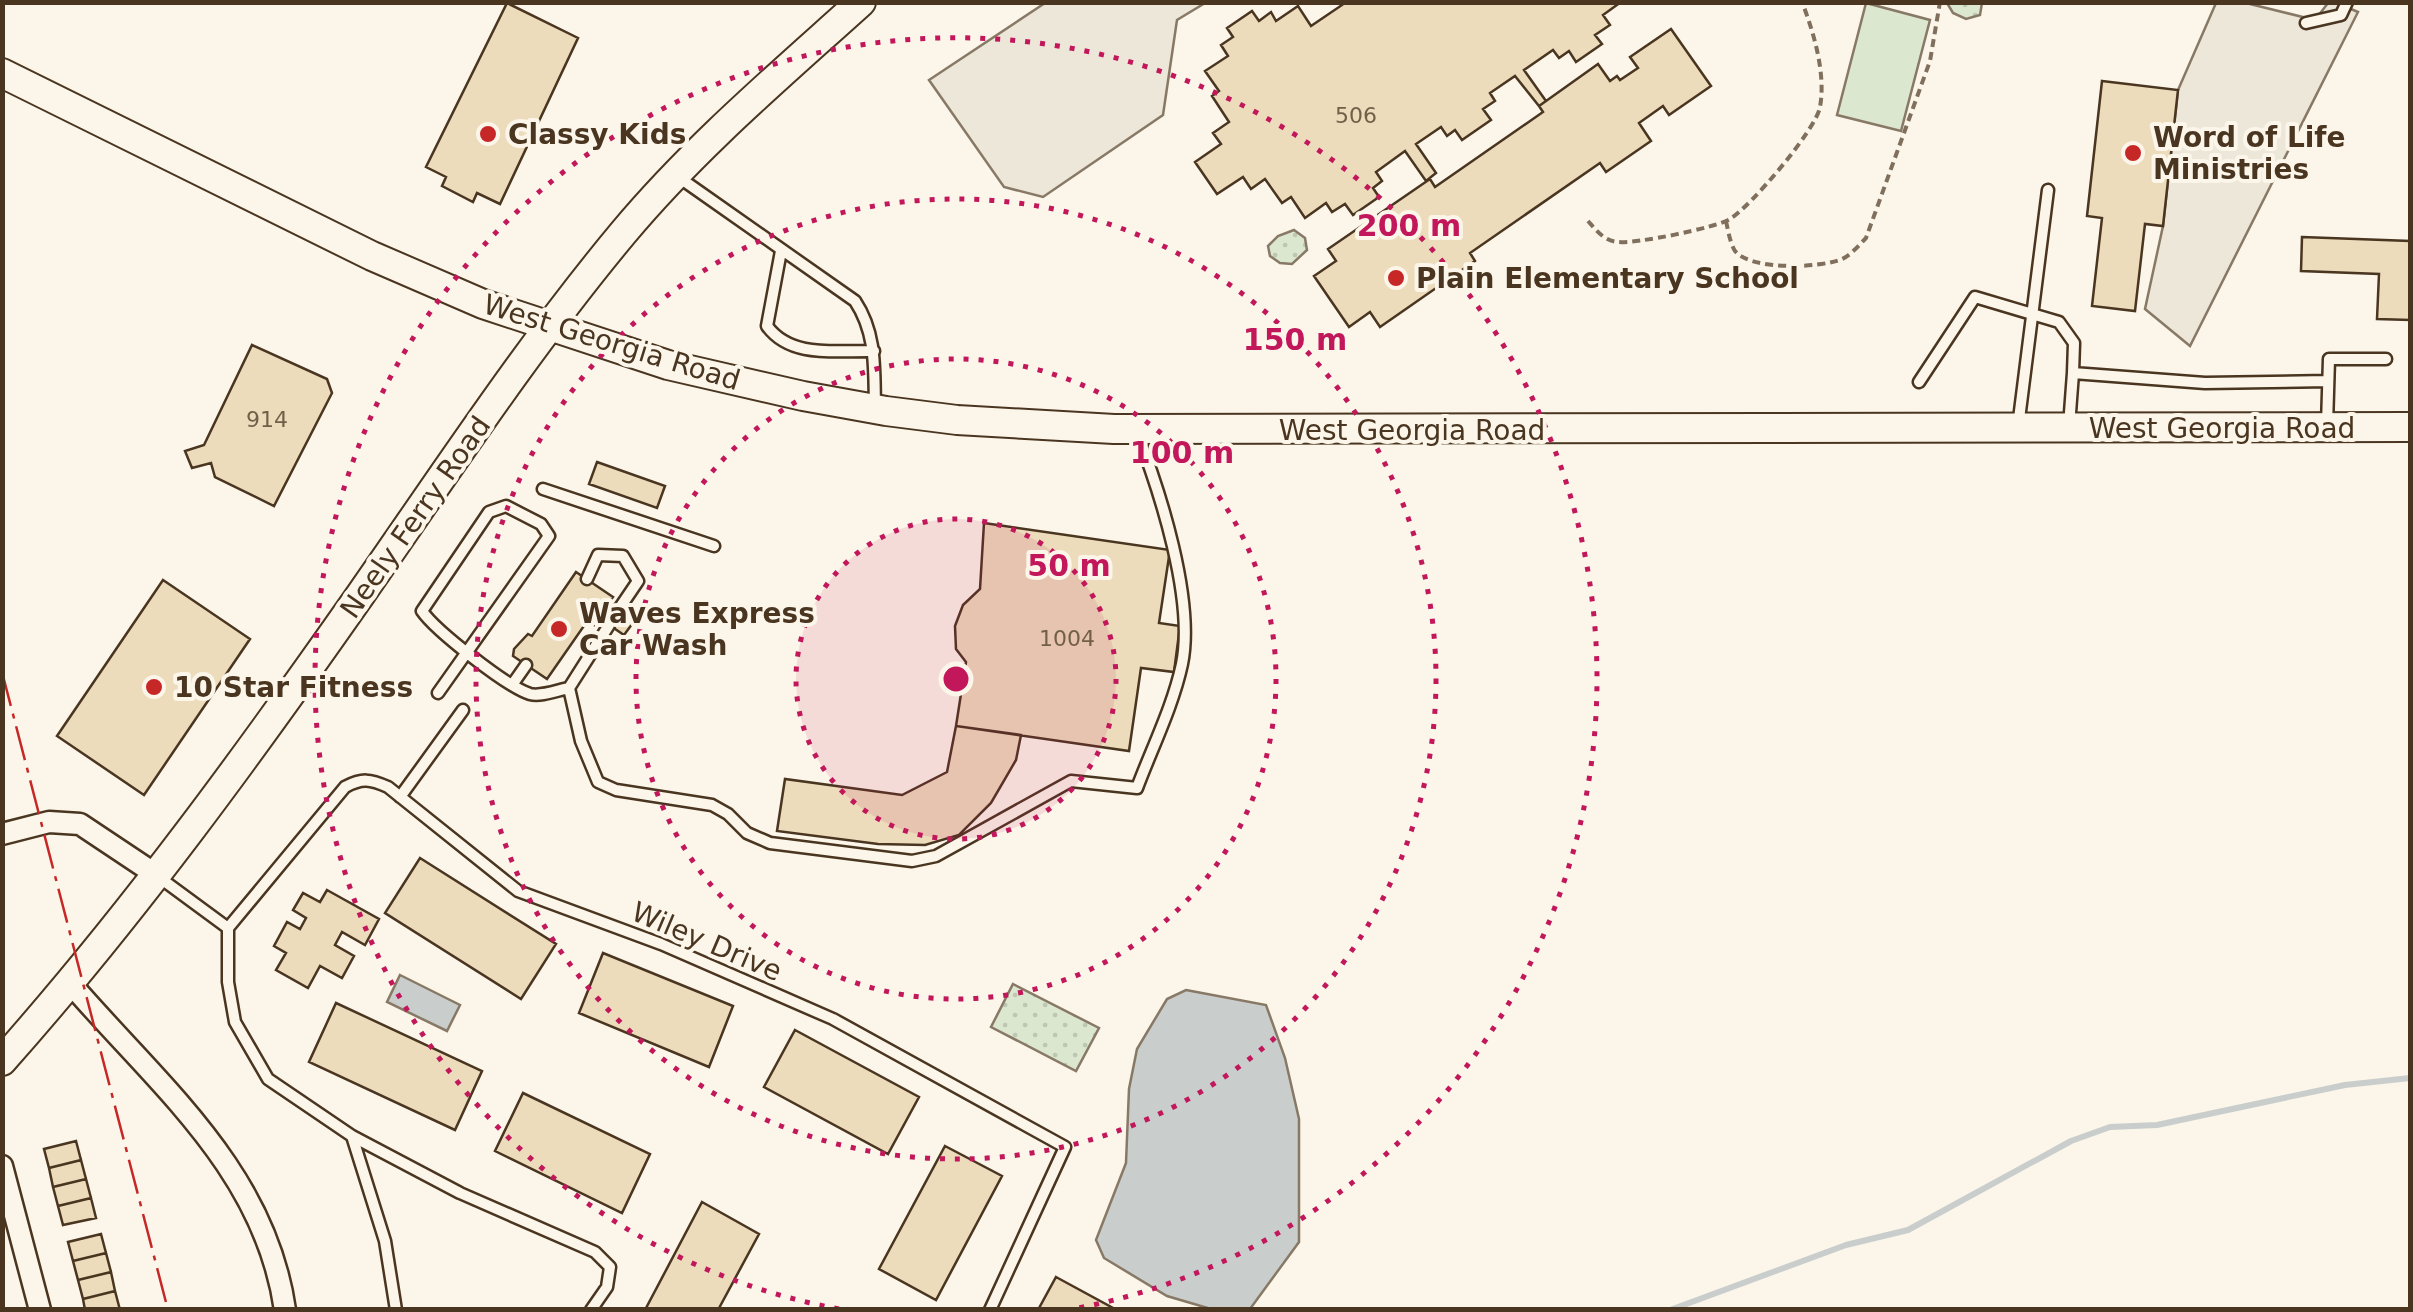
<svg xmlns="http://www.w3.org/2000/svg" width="2413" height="1312" font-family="'DejaVu Sans',sans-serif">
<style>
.park{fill:url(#park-dots);stroke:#887966;stroke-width:2.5}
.pitch{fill:#dce7d0;stroke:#887966;stroke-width:2.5}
.parking{fill:#ede7d9;stroke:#887966;stroke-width:2.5}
.water{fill:#c9cecd;stroke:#887966;stroke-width:2.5}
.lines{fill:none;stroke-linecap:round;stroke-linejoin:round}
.stream{stroke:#c9cecd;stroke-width:6}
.building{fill:#ecdcbc;stroke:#4a3520;stroke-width:2.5}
.lane-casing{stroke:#4a3520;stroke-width:15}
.street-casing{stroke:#4a3520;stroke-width:25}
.secondary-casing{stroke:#4a3520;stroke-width:32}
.path{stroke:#7f6f5c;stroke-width:4;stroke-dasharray:8 5;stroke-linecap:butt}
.lane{stroke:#fbf6e9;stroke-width:10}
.street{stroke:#fbf6e9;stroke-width:20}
.secondary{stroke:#fbf6e9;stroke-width:28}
.power{stroke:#c62828;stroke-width:2.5;stroke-dasharray:35 8 5 8;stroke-linecap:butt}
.ring{fill:none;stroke:#c2185b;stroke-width:5;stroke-dasharray:5 10}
.poi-dot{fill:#c62828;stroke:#fbf6e9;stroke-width:4}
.labels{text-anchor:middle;stroke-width:8;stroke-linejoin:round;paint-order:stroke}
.number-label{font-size:22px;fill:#725f47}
.poi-label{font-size:28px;font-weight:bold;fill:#4a3520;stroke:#fbf6e9;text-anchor:start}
.street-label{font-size:28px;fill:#4a3520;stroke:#fbf6e9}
.centre{fill:#c2185b;stroke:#fbf6e9;stroke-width:5}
.ring-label{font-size:30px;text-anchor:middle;font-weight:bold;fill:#c2185b;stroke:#fbf6e9;stroke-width:8;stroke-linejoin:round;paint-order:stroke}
</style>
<defs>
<pattern id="park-dots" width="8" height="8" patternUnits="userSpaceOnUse" patternTransform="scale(2.5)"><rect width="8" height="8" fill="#dce7d0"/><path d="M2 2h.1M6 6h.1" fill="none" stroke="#bec7b2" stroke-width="1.8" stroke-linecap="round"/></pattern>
</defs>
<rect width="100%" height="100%" fill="#fbf6e9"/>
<path class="park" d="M1947 3H1982L1980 15 1966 19 1953 13Z
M1294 230 1305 238 1307 250 1292 264 1280 263 1270 256 1268 246 1278 236Z
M1013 984 1099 1028 1076 1071 991 1027Z"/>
<path class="pitch" d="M1866 3 1930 20 1901 131 1837 115Z"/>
<path class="parking" d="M1045 3H1205L1177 20 1163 115 1043 197 1004 187 929 80Z
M2216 3H2246L2315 20 2328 3H2337L2358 12 2190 346 2145 309 2163 226 2178 90Z"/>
<path class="water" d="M400 975 460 1005 447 1031 387 1002Z
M1186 990 1266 1005 1285 1058 1299 1119V1242L1250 1309H1211L1167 1296 1104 1258 1096 1240 1126 1163 1129 1089 1137 1049 1167 999Z"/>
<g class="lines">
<path class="stream" d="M1670 1310 1846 1245 1908 1230 2071 1141 2110 1127 2157 1125 2345 1085 2410 1078"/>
</g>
<path class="building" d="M1340 2H1621L1603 15 1610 25 1595 35 1602 44 1576 62 1569 51 1559 58 1553 50 1524 70 1546 101 1539 106 1515 76 1490 93 1495 101 1483 109 1491 120 1462 140 1455 130 1447 136 1441 127 1416 144 1436 173 1426 181 1405 151 1376 172 1382 181 1373 188 1379 197 1353 215 1345 204 1332 212 1326 203 1305 218 1291 197 1282 203 1265 179 1251 189 1243 177 1217 194 1195 162 1221 144 1213 133 1229 122 1212 96 1219 91 1205 71 1228 56 1221 45 1233 37 1227 28 1252 11 1259 21 1271 12 1276 21 1298 6 1311 26 1342 5Z
M507 3 578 38 500 204 477 193 473 202 442 186 446 177 426 167Z
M1671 29 1711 86 1669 115 1663 106 1639 123 1651 141 1606 172 1600 163 1470 253 1475 261 1380 327 1370 312 1349 327 1314 276 1336 261 1328 249 1430 179 1435 187 1543 112 1539 106 1598 64 1610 81 1617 76 1620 80 1638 68 1630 57Z
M2102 81 2178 90 2163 226 2145 224 2135 311 2092 306 2102 218 2087 216Z
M2302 237 2410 241V320L2377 319 2379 274 2301 271Z
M252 345 327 379 332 393 274 506 215 477 211 463 192 468 185 451 204 445Z
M597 462 665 486 657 508 589 484Z
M984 523 1170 550 1159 623 1180 626 1174 672 1141 668 1129 751 956 726 966 662 956 649 955 626 963 605 980 589Z
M576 572 613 597 609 602 635 620 624 635 599 618 594 625 588 620 547 679 513 656 514 649 528 634 532 636Z
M163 580 250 639 144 795 57 736Z
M956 726 1021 735 1016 760 991 803 959 835 925 845 878 844 777 831 785 779 902 795 947 772Z
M420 858 556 944 521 999 385 913Z
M327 890 379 919 365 945 342 932 335 945 354 956 342 978 320 966 308 988 276 970 286 953 274 946 287 922 300 929 306 918 293 910 303 893 320 902Z
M603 953 733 1006 709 1067 579 1013Z
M336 1003 482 1071 455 1130 309 1062Z
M795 1030 919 1097 888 1154 764 1087Z
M523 1093 650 1154 622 1213 495 1151Z
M76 1141 81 1160 49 1168 44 1149Z
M945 1146 1002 1176 936 1300 879 1269Z
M81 1160 86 1179 53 1187 49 1168Z
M86 1179 91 1198 58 1206 53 1187Z
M91 1198 96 1218 63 1225 58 1206Z
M702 1202 759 1234 718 1310H645Z
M101 1234 106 1253 73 1261 68 1242Z
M106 1253 111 1272 78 1280 73 1261Z
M111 1272 115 1291 83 1299 78 1280Z
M1056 1277 1113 1308V1310H1038Z
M115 1291 120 1310H85L83 1299Z"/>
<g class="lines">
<g class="lane-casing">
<path id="lane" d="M2306 23 2341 15 2347 2
M677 176 855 301C877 334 874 370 875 408
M781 251 767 326C791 359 837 350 874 351
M1919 382 1975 297 2059 322 2074 343 2073 373
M2327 425 2329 359H2386
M2069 426 2073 373 2205 383 2328 381
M2018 427 2048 190
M543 489 714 546
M587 579 598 555 623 556 638 581 619 609
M609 625 569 688 581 741 598 782 616 790 712 805 728 814 747 833 770 843 912 861 936 856 1071 781 1137 788C1152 748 1173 706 1182 664 1195 600 1160 491 1136 430
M512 685 526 665
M438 693 549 536 541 524 506 506 489 512 422 611C435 630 507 687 530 694 541 697 558 690 569 688
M400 797 463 710
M156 875 228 928 345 787C362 778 370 779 388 787L518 891 661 944 833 1019 1065 1147 990 1310
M228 928V982L235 1022 268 1079 352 1136 460 1193 595 1252 610 1267 607 1287 591 1310
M352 1136 385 1241 396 1310"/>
</g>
<g class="street-casing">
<path id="street" d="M2 834 49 822 80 824 155 874
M71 984C158 1085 265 1170 285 1310
M2 1166 40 1310"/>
</g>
<g class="secondary-casing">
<path id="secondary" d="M2 73 372 256 483 304 668 365 803 396 886 411 957 420 1114 429 2410 427
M2 1061C132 915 249 754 361 594 446 472 528 347 623 233 694 148 779 76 861 2"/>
</g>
<path class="path" d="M1588 221C1596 230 1604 241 1618 242 1635 244 1715 228 1730 219 1750 207 1816 130 1820 107 1826 74 1814 33 1802 2
M1726 221C1728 230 1730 243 1735 251 1751 271 1821 268 1842 259 1851 255 1859 245 1866 238L1930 61 1940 2"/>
<use href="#lane" class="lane"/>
<use href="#street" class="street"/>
<use href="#secondary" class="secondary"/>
<path class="power" d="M2 672 168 1310"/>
</g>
<circle cx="956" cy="679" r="160" fill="#c2185b" fill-opacity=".12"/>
<g class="ring">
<circle cx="956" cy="679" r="160"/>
<circle cx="956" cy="679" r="320"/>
<circle cx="956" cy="679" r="480"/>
<path d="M839 1309A641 641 0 1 1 1073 1309"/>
</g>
<g class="poi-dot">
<circle cx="488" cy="134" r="10"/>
<circle cx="2133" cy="153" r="10"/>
<circle cx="1396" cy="278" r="10"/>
<circle cx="559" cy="629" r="10"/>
<circle cx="154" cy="687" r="10"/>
</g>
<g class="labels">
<g class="number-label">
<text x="1356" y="123">506</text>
<text x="267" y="427">914</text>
<text x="1067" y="646">1004</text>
</g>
<g class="poi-label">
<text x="508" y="144">Classy Kids</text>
<text x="2153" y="147">Word of Life<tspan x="2153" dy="32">Ministries</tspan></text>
<text x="1416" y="288">Plain Elementary School</text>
<text x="579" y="623">Waves Express<tspan x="579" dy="32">Car Wash</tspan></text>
<text x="174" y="697">10 Star Fitness</text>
</g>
<g class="street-label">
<text transform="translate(612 342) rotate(17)" y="10">West Georgia Road</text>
<text x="2222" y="438">West Georgia Road</text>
<text x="1412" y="440">West Georgia Road</text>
<text transform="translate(415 517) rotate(-55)" y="10">Neely Ferry Road</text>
<text transform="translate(707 941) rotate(23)" y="10">Wiley Drive</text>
</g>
</g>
<circle cx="956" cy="679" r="15" class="centre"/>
<g class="ring-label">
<text x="1409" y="236">200 m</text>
<text x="1295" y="350">150 m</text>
<text x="1182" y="463">100 m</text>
<text x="1069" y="576">50 m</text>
</g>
<rect width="2413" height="1312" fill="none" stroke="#4a3520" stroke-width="10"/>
</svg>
